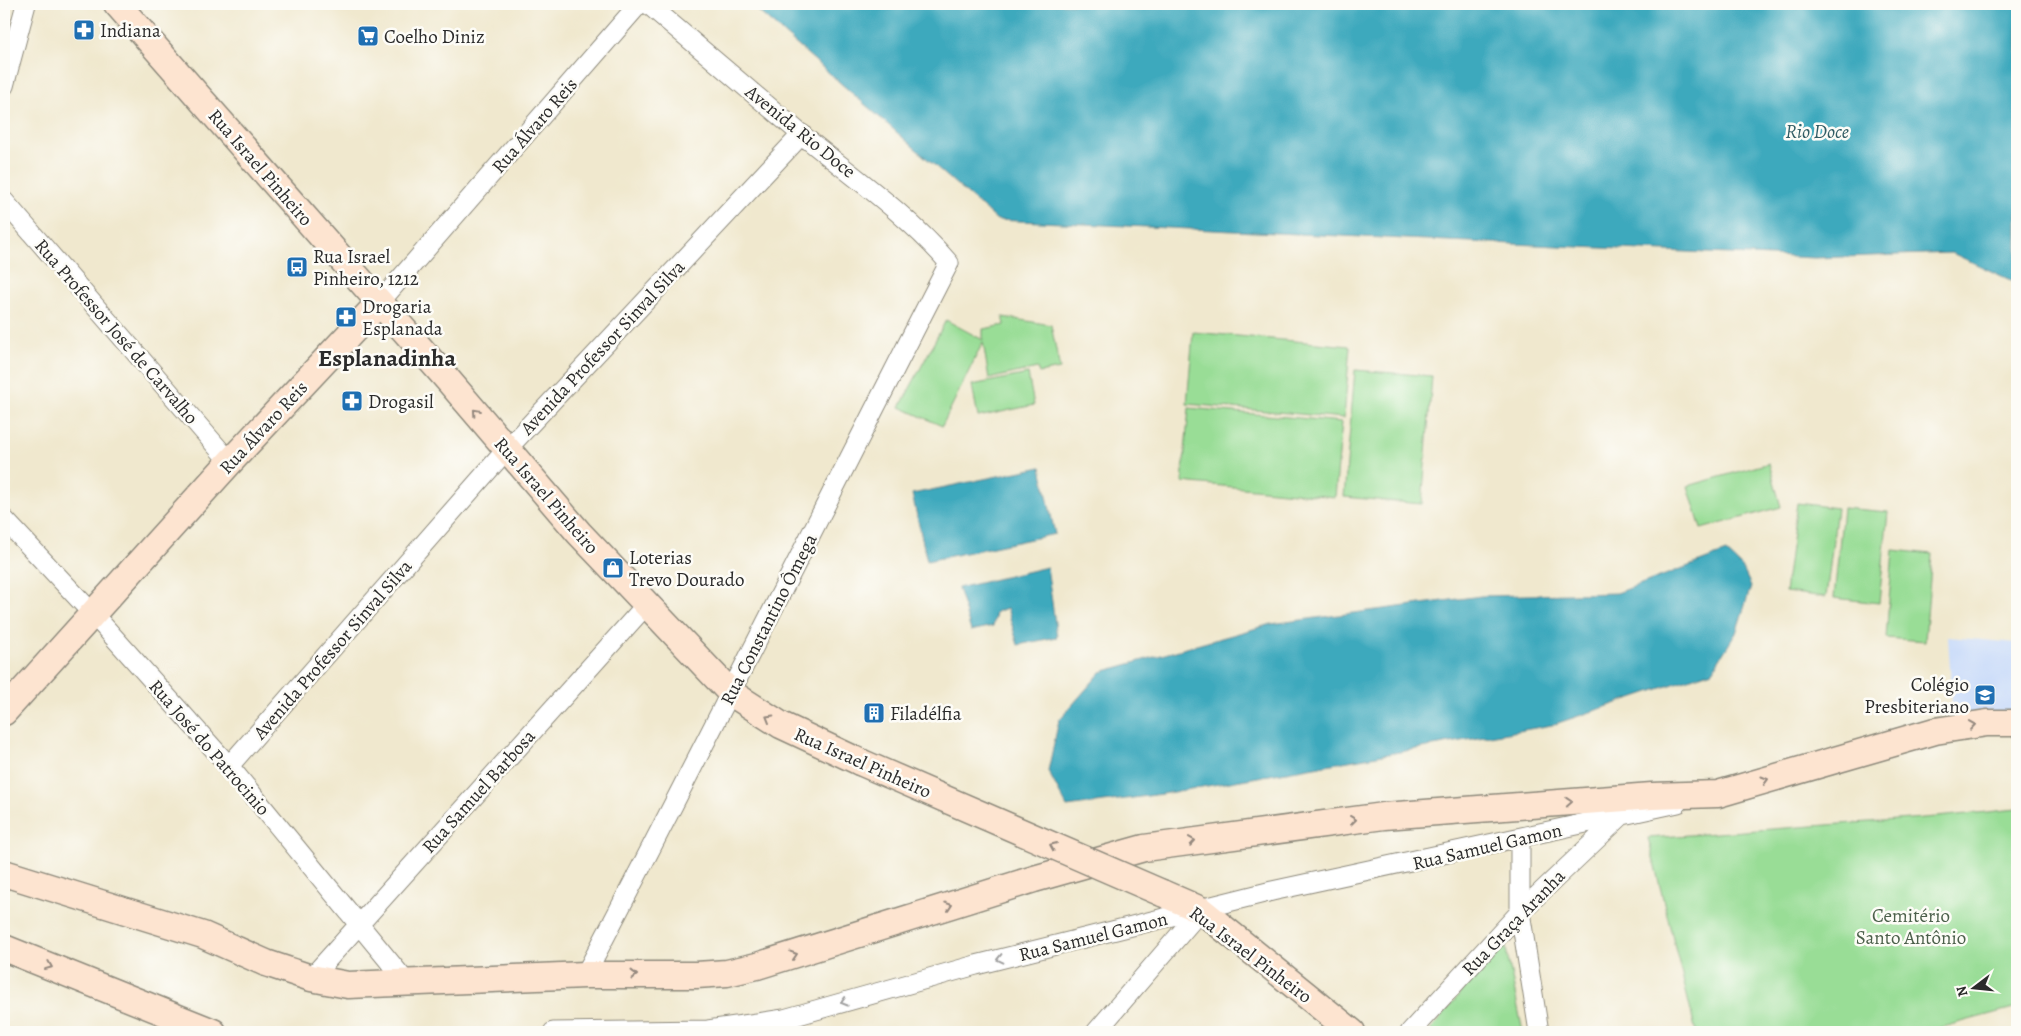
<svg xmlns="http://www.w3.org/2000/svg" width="2021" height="1036" font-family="Alegreya,serif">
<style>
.built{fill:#cadcf9}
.green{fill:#99dd96;stroke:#628460}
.water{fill:#3da9bd;stroke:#346a74}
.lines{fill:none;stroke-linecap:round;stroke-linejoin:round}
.street-casing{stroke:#8e8a7c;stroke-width:21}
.secondary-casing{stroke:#8e8a7c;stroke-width:29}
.street{stroke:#fff;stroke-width:19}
.secondary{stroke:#fde4d0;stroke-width:26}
.secondary-bridge-casing{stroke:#8e8a7c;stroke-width:29;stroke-linecap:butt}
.secondary-bridge{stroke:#fde4d0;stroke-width:26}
.oneway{stroke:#94887e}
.oneway2{stroke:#a0a0a0}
.labels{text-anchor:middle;stroke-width:5;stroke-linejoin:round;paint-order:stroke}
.poi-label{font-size:19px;fill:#2b2b2b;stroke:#fdfcf7;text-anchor:start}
.street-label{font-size:19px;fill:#2b2b2b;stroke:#fdfcf7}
.park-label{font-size:19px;fill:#4c604b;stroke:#fdfcf7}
.water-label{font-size:20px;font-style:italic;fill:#325d65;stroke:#fdfcf7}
.district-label{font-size:24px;font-weight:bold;fill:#2b2b2b;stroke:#fdfcf7}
</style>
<rect width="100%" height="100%" fill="#fdfcf7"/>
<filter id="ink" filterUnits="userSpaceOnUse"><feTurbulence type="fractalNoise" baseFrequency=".02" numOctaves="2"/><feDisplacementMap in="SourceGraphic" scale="10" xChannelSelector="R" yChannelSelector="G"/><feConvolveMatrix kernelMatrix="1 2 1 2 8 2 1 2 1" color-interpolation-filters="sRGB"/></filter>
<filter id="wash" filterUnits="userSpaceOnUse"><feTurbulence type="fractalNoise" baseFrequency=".0096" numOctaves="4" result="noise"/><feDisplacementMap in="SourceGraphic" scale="20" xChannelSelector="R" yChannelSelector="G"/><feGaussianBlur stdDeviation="1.12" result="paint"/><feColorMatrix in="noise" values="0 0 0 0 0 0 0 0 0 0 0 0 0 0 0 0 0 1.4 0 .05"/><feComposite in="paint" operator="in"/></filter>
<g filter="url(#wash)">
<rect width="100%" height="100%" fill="#f0e8ce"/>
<path class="built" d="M1948 637 2017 643V716L1953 718Z"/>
<path class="green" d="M1003 317 1051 325 1060 369 1039 373 1037 368 989 379 983 342 942 426 900 407 946 320 983 340V329L1005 325Z
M1193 332 1350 346 1344 418 1187 404Z
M1355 370 1432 376 1422 504 1344 497Z
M1028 374 1034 405 978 417 972 385Z
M1189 408 1342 422 1335 497 1182 482Z
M1769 463 1781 507 1701 529 1688 486Z
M1797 503 1837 508 1826 597 1785 592Z
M1843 508 1888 512 1879 603 1834 598Z
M1893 550 1932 554 1925 641 1886 638Z
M2017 809V1007L1924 1032H1696L1648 838 1937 817Z
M1504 939 1523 1032H1429Z"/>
<path class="water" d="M750 4H2017V283L1952 253 1815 258 997 220Z
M1041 467 1055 534 927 561 912 494Z
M1726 552 1742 567 1751 586 1736 633 1712 671 1552 725 1162 794 1067 807 1048 771 1059 720 1101 672 1271 624 1481 596 1617 593Z
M1047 567 1057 637 1018 645 1007 608 996 612 993 626 971 631 958 588Z"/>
</g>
<g filter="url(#ink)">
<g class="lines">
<g class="street-casing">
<path id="street" d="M4 86 26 4
M4 201 230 462
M379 303 639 4
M4 519 93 614 229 766 407 983
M229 766 507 449 802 134
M1520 838V912L1539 1032
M585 975C709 739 827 500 949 263 906 213 852 176 801 134 750 91 699 47 648 4
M311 978 646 605
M553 1032 708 1030 784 1019 976 965 1272 891 1678 803
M1096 1032 1201 910
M1410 1032 1520 912 1620 817"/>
</g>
<g class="secondary-casing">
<path id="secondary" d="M117 4 448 380 579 533 731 693 781 725 860 762
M4 712 230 462 379 303
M4 873 203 935 266 963 311 978 348 985 585 975H696L727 973 757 966 1034 879 1144 848 1384 816 1652 796 1718 794 1935 731 1987 723H2017
M1162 893 1201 910 1352 1032
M4 948 213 1032"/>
</g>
<use href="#street" class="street"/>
<use href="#secondary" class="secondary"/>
<g class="secondary-bridge-casing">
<path id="secondary-bridge" d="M860 762 1162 893"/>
</g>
<use href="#secondary-bridge" class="secondary-bridge"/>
</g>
<defs><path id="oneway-chevron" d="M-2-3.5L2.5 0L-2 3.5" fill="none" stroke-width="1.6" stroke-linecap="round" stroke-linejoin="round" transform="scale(1.25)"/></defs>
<g class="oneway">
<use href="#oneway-chevron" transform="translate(476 412) rotate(-131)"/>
<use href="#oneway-chevron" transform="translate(769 718) rotate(-150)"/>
<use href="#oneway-chevron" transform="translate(1972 725) rotate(-8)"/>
<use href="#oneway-chevron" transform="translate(1765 780) rotate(-16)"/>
<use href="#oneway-chevron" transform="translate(1569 802) rotate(-4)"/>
<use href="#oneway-chevron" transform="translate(1353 820) rotate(-7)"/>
<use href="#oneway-chevron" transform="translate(1192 841) rotate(-8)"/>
<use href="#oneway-chevron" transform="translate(1053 846) rotate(-157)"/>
<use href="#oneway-chevron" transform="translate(949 906) rotate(-18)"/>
<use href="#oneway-chevron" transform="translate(794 955) rotate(-18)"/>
<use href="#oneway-chevron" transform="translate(49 966) rotate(22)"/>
<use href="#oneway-chevron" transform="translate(634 975)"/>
</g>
<g class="oneway2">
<use href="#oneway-chevron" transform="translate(1000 959) rotate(167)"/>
<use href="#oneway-chevron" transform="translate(844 1002) rotate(164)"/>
</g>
</g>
<defs>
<g id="pharmacy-square" transform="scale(1.125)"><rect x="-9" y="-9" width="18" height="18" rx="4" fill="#1f6fb2" stroke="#fdfcf7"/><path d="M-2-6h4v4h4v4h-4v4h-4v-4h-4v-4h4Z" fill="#fff"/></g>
<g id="supermarket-square" transform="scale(1.125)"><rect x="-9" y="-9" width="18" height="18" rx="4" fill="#1f6fb2" stroke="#fdfcf7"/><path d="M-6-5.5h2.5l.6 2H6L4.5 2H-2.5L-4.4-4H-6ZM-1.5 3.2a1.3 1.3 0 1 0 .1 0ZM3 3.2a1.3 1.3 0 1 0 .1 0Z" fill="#fff"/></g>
<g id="bus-square" transform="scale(1.125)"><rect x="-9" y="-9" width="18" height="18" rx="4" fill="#1f6fb2" stroke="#fdfcf7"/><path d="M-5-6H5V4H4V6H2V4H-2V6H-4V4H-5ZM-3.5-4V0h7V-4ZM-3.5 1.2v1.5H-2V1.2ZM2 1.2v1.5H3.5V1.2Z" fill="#fff"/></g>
<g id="shop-square" transform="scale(1.125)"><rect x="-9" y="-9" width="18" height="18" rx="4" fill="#1f6fb2" stroke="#fdfcf7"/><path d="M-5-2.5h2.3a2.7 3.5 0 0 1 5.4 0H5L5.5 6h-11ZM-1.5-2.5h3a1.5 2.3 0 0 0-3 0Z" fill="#fff"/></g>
<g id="school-square" transform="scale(1.125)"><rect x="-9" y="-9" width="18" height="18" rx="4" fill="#1f6fb2" stroke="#fdfcf7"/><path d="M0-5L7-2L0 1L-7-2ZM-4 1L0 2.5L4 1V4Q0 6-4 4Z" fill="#fff"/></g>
<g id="building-square" transform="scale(1.125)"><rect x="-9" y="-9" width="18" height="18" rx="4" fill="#1f6fb2" stroke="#fdfcf7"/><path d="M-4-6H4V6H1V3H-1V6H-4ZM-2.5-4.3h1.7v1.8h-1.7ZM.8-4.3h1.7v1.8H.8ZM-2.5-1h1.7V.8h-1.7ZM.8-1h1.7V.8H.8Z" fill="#fff"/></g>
</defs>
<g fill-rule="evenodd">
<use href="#pharmacy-square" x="84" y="30"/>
<use href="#supermarket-square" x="368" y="36"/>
<use href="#bus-square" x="297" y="267"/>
<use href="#pharmacy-square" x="346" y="317"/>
<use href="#pharmacy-square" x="352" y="401"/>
<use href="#shop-square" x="613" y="568"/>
<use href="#school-square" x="1985" y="695"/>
<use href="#building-square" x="874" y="713"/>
</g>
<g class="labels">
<g class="poi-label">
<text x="100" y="37">Indiana</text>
<text x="384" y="43">Coelho Diniz</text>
<text x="313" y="263">Rua Israel<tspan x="313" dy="22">Pinheiro, 1212</tspan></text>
<text x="362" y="313">Drogaria<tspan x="362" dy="22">Esplanada</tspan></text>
<text x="368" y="408">Drogasil</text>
<text x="629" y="564">Loterias<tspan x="629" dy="22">Trevo Dourado</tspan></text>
<text x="1969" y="691" text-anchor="end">Colégio<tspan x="1969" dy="22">Presbiteriano</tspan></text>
<text x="890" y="720">Filadélfia</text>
</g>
<g class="street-label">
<text transform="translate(534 125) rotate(-49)" y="7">Rua Álvaro Reis</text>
<text transform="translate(801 131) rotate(39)" y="7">Avenida Rio Doce</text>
<text transform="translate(261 167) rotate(49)" y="7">Rua Israel Pinheiro</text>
<text transform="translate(117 331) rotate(49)" y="7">Rua Professor José de Carvalho</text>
<text transform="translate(602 347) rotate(-47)" y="7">Avenida Professor Sinval Silva</text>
<text transform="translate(263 427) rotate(-47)" y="7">Rua Álvaro Reis</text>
<text transform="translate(547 495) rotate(49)" y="7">Rua Israel Pinheiro</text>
<text transform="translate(768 619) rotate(-63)" y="7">Rua Constantino Ômega</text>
<text transform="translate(332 649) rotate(-49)" y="7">Avenida Professor Sinval Silva</text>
<text transform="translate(210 747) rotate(49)" y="7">Rua José do Patrocinio</text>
<text transform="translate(863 762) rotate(24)" y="7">Rua Israel Pinheiro</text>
<text transform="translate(478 791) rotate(-48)" y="7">Rua Samuel Barbosa</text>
<text transform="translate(1487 846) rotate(-13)" y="7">Rua Samuel Gamon</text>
<text transform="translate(1513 922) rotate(-46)" y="7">Rua Graça Aranha</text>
<text transform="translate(1093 936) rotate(-14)" y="7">Rua Samuel Gamon</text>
<text transform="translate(1251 954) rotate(37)" y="7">Rua Israel Pinheiro</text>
</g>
<g class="park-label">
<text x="1911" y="922">Cemitério<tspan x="1911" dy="22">Santo Antônio</tspan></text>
</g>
<g class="water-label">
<text x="1817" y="138">Rio Doce</text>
</g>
<g class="district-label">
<text x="387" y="366">Esplanadinha</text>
</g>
</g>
<rect width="2021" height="1036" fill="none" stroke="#fdfcf7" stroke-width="20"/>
<g transform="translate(1974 988) rotate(254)" stroke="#fdfcf7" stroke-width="4" paint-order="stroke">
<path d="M0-4L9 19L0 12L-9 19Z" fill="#2b2b2b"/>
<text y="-8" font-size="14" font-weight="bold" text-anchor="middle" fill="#2b2b2b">N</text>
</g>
</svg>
